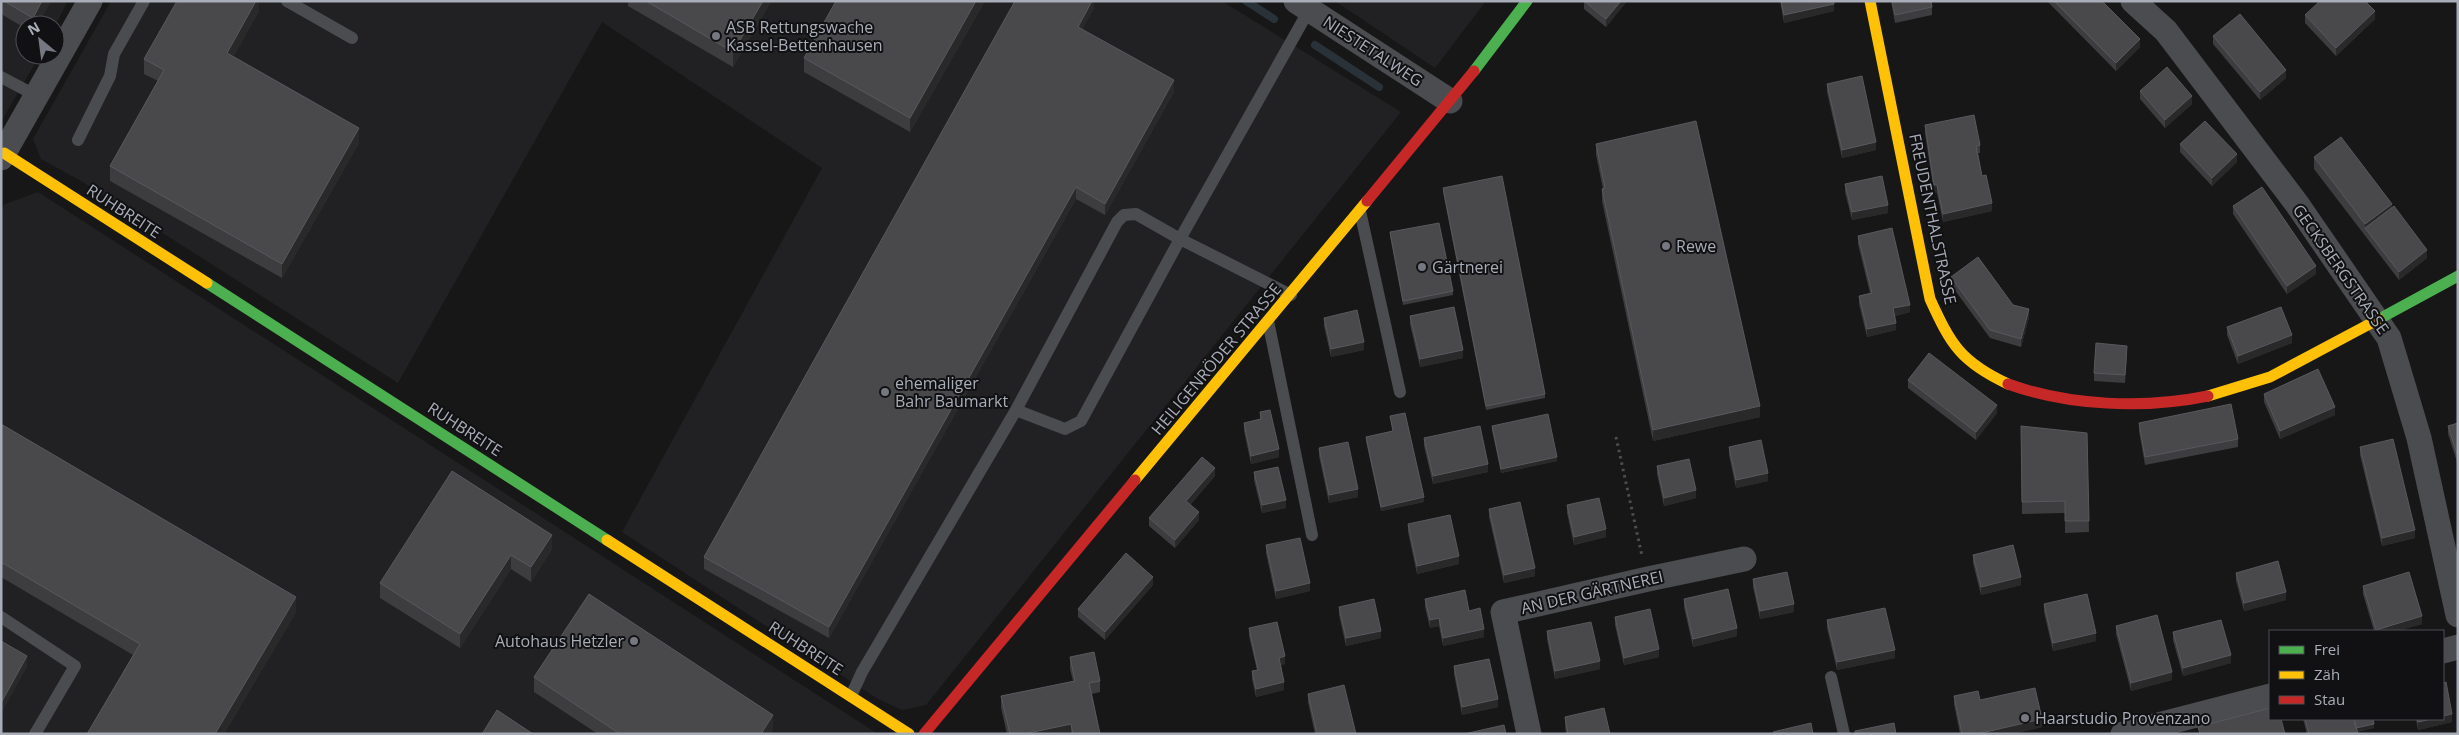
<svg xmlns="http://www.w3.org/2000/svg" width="2459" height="735" font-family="'Open Sans',sans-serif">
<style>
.built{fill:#212123}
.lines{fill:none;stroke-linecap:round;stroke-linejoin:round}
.stream{stroke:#2a3239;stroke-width:8}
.path{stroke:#4d4e52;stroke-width:3;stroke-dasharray:2.5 4;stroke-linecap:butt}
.lane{stroke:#4b4c50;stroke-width:12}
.street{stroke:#4b4c50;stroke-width:25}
.fast{stroke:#4caf50;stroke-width:11}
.slow{stroke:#ffc107;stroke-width:11}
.jam{stroke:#c62828;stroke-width:11}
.wall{fill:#3d3d3f}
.shaded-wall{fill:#29292a}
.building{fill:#49494c;stroke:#58595d}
.poi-dot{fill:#757880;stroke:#111113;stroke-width:2}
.labels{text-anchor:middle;stroke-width:4;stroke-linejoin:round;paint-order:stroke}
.poi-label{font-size:16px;fill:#a8adb8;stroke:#111113;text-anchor:start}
.street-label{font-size:16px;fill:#a8adb8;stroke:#111113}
</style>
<rect width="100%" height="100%" fill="#171717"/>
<path class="built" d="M1 1H68L55 26 25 25V55H40L1 122Z
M111 1H1222L1401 112 926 705 902 710 878 699 622 532 822 168 602 22 398 383 81 181 41 159 33 139Z
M1335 1H1486L1435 68Z
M38 192 878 734H1V210L5 204Z"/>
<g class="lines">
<path class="stream" d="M1246 1 1274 19
M1315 45 1379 87"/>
<path class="path" d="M1616 437 1642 556"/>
<path class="lane" d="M287 1 352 38
M1 77 37 96
M78 140 110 76 114 54 144 1
M1360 211 1400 392
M1268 321 1312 535
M1016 410 1117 222 1124 215 1136 214 1180 239 1291 295
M1 617 75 666 35 734
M1831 677 1844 734
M851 696 862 672 1016 410 1065 429 1081 421 1180 239 1309 10"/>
<path class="street" d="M1296 1 1450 101
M2133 1 2166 31 2297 204 2389 338 2419 438 2458 615
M1 158 90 1
M2443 651 2458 647
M1529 734 1503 612 1648 579 1744 559
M2123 734 2270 696"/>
<path class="fast" d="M1474 71 1527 1
M207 283 607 540
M2379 319 2458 276"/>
<path class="slow" d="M1870 1 1930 299C1951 345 1961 362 2008 384
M4 153 207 283
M2208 396 2270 377 2379 319
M1135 480 1367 201
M607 540 909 734"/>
<path class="jam" d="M1367 201 1474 71
M2008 384C2069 406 2144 409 2208 396
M924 734 1135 480"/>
</g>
<path class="wall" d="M1 1H51L37 25H25V28L1 14Z
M259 1V11L233 57 359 143 282 278 110 181V166L158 81 144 74V59Z
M628 1H771L733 67 628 6Z
M985 1 910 132 804 72V58Z
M1092 1H1094V8L1082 29 1174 92 1105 215 1076 199 829 638 704 569V557Z
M1584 1H1627L1606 27 1584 9Z
M1780 1H1834V11L1784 23Z
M1891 1H1931L1932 7V15L1895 23Z
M2047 1H2102L2140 47 2116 71Z
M2305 15 2375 19 2336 56 2305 23Z
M2213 36 2286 78 2260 100 2213 44Z
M1827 84 1876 150 1842 158 1827 92Z
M2140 91 2192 104 2165 128 2140 99Z
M1925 125 1980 145V153H1978L1982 176 1992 211 1943 222 1937 193H1934L1925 133Z
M1596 144 1760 417 1653 441 1602 201V189H1603L1596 155Z
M2180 144 2237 162 2212 186 2180 152Z
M2314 157 2392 207 2427 258 2399 280 2314 169Z
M1845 184 1888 213 1852 220 1845 192Z
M1443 188 1545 394V398L1486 410 1443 192Z
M2233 206 2316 274 2287 294 2233 214Z
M1390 232 1453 291V295L1403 305 1390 236Z
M1858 236 1910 312 1895 316 1896 330 1867 337 1859 304V296L1870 293 1858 244Z
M1951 277 2029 317 2021 347 1990 338 1951 285Z
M1410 316 1463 358 1420 367 1410 324Z
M1324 318 1364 350 1331 357 1324 326Z
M2227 327 2292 343 2238 364 2227 335Z
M2127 354 2125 383 2094 381V373Z
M1908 380 1997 413 1976 440 1908 388Z
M2264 394 2335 415 2280 439 2264 402Z
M1260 412 1279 457 1251 464 1244 431V423L1260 419Z
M1390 416 1424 502 1381 511 1366 441V437L1393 431Z
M2139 423 2238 439V447L2145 465 2139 431Z
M2458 423V465L2448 434V426Z
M1 424 296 612 224 734H87L133 655 1 577Z
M1492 426 1557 461 1501 473 1492 430Z
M2021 426 2087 433 2089 532 2065 533V513L2022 514Z
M1424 438 1488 472 1433 484 1424 446Z
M1729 447 1768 481 1736 488 1729 455Z
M2360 447 2415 538 2382 546 2360 455Z
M1319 448 1358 497 1329 503 1319 456Z
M1657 466 1696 498 1664 506 1657 474Z
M1254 472 1286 508 1262 513 1254 480Z
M1215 476 1190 505 1199 520 1175 548 1149 526V518Z
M1567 505 1606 537 1574 545 1567 513Z
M1489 509 1535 576 1504 583 1489 517Z
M1408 524 1459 564 1417 574 1408 532Z
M552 535V549L531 582 511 569 460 648 380 598V583Z
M1266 545 1310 591 1276 599 1266 553Z
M1973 555 2021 585 1981 595 1973 563Z
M2236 573 2286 600 2244 611 2236 581Z
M1753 579 1794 612 1760 619 1753 587Z
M1153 585 1105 640 1078 617V609Z
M2363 586 2422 624 2397 631H2374L2363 594Z
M1425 599 1469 611 1484 637 1443 646 1439 626 1430 628 1425 607Z
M1684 599 1737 636 1693 647 1684 607Z
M2044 604 2096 641 2053 651 2044 612Z
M1339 607 1381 638 1346 646 1339 615Z
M1615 617 1659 657 1624 665 1615 625Z
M1827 620 1895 658 1837 670 1827 628Z
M2116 626 2172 680 2131 691 2116 634Z
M1249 628 1285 664 1281 665 1284 690 1256 697 1252 679V671L1257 670 1249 636Z
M1547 631 1600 669 1555 679 1547 639Z
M2173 632 2231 663 2183 676 2173 640Z
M1070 657 1100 681V692L1092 694 1100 734H1007L1001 708V696L1073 681 1070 669Z
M1454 666 1498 707 1462 715 1454 674Z
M534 677 773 729 770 734H598L534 692Z
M1308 694 1356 734H1315L1308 702Z
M1954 696 1980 700 2042 727 2013 734H1960L1954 704Z
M1565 717 1610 734H1566L1565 725Z
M2303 719H2373L2374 728 2357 732 2358 734H2307Z
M2416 719H2443L2452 722 2418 730Z"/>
<path class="shaded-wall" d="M42 1H51L37 25H33V18Z
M256 1H259V11L227 68V53Z
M763 1H771L733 67V52Z
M976 1H985L910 132V118Z
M1092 1H1094V8L1078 38V27Z
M1621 1H1627L1606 27V19Z
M1834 4V11L1784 23V15Z
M2375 11V19L2336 56V48Z
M2140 39V47L2116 71V63Z
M2286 70V78L2260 100V92Z
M1174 80V92L1105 215V204Z
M2192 96V104L2165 128V120Z
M359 128V143L282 278V264Z
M1876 142V150L1842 158V150Z
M2237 154V162L2212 186V178Z
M1934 185H1937V193H1934Z
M1076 187V199L829 638V627Z
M1992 203V211L1943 222V214Z
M2392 204V215L2365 228V224Z
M1888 205V213L1852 220V212Z
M2427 250V258L2399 280V272Z
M2316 266V274L2287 294V286Z
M1910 305V312L1893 316V308Z
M2029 309V317L2021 347V339Z
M1896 323V330L1867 337V329Z
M2292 335V343L2238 364V356Z
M1364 342V350L1331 357V349Z
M2127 346V354L2125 383V375Z
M1463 350V358L1420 367V359Z
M1997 405V413L1976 440V432Z
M1760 406V417L1653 441V430Z
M2335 407V415L2280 439V431Z
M1279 449V457L1251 464V456Z
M1557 457V461L1501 473V469Z
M1488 464V472L1433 484V476Z
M1215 468V476L1186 509V501Z
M1768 473V481L1736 488V480Z
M1358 489V497L1329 503V495Z
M1696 490V498L1664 506V498Z
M1424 497V502L1381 511V507Z
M1286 500V508L1262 513V505Z
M1199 512V520L1175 548V540Z
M1606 529V537L1574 545V537Z
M2415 530V538L2382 546V538Z
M552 535V549L531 582V567Z
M511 555V569L460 648V634Z
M1459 556V564L1417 574V566Z
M1535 568V576L1504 583V575Z
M1153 577V585L1105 640V632Z
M2021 577V585L1981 595V587Z
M1310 583V591L1276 599V591Z
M2286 592V600L2244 611V603Z
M296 597V612L224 734H215Z
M1794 604V612L1760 619V611Z
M2422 616V624L2397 631H2376V630Z
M1439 618V626L1430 628V620Z
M1737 628V636L1693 647V639Z
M1484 629V637L1443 646V638Z
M1381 631V638L1346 646V638Z
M2096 633V641L2053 651V643Z
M1659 649V657L1624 665V658Z
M1895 650V658L1837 670V662Z
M2231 655V663L2183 676V668Z
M27 656V667L1 714V703Z
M1285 656V664L1279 666V658Z
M1600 661V669L1555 679V671Z
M2172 672V680L2131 691V683Z
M1284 682V690L1256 697V689Z
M1498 699V707L1462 715V707Z
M2452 714V722L2418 730V722L2432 719H2443V716Z
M773 715V729L770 734H761Z
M2042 719V727L2013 734H1977Z
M1071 724V734H1024Z
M2374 724V728L2355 732V728Z"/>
<path class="building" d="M4 1H42L33 18Z
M177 1H256L227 53 359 128 282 264 110 166 164 70 144 59Z
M646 1H763L733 52Z
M836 1H976L910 118 804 58Z
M1015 1H1092L1078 27 1174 80 1105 204 1076 187 829 627 704 557Z
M1584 1H1621L1606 19Z
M1781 1H1834V4L1784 15Z
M1892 1H1931L1932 7 1895 15Z
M2054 1H2102L2140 39 2116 63Z
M2320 1H2365L2375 11 2336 48 2305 15Z
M2240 14 2286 70 2260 92 2213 36Z
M2167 67 2192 96 2165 120 2140 91Z
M1862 76 1876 142 1842 150 1827 84Z
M1974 115 1980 145 1976 146 1982 176 1986 175 1992 203 1943 214 1937 185H1934L1925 125Z
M1696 121 1760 406 1653 430 1602 189 1605 188 1596 144Z
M2205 121 2237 154 2212 178 2180 144Z
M2341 137 2392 204 2365 224 2314 157Z
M1502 176 1545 394 1486 406 1443 188Z
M1882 176 1888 205 1852 212 1845 184Z
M2262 187 2316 266 2287 286 2233 206Z
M2394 206 2427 250 2399 272 2365 228Z
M1439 223 1453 291 1403 301 1390 232Z
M1892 228 1910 305 1893 308 1896 323 1867 329 1859 296 1872 293 1858 236Z
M1978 257 2013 305 2029 309 2021 339 1990 330 1951 277Z
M1454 307 1463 350 1420 359 1410 316Z
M2281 307 2292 335 2238 356 2227 327Z
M1357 310 1364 342 1331 349 1324 318Z
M2096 343 2127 346 2125 375 2094 373Z
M1929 353 1997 405 1976 432 1908 380Z
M2318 369 2335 407 2280 431 2264 394Z
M2231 404 2238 439 2145 457 2139 423Z
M1270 410 1279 449 1251 456 1244 423 1261 419 1260 412Z
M1405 413 1424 497 1381 507 1366 437 1393 431 1390 416Z
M1548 414 1557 457 1501 469 1492 426Z
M2458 423V457L2448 426Z
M1 424 296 597 215 734H87L140 644 1 562Z
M1480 426 1488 464 1433 476 1424 438Z
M2021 426 2087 433 2089 521H2065V501L2022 502Z
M2393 439 2415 530 2382 538 2360 447Z
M1761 440 1768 473 1736 480 1729 447Z
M1348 442 1358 489 1329 495 1319 448Z
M1202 457 1215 468 1186 501 1199 512 1175 540 1149 518Z
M1689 459 1696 490 1664 498 1657 466Z
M1278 467 1286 500 1262 505 1254 472Z
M452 471 552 535 531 567 511 555 460 634 380 583Z
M1599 498 1606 529 1574 537 1567 505Z
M1520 502 1535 568 1504 575 1489 509Z
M1450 515 1459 556 1417 566 1408 524Z
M1300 538 1310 583 1276 591 1266 545Z
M2013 545 2021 577 1981 587 1973 555Z
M1126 553 1153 577 1105 632 1078 609Z
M2278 561 2286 592 2244 603 2236 573Z
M1787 572 1794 604 1760 611 1753 579Z
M2409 572 2422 616 2376 630 2363 586Z
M1728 589 1737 628 1693 639 1684 599Z
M1465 590 1469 611 1480 608 1484 629 1443 638 1439 618 1430 620 1425 599Z
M589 594 773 715 761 734H620L534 677Z
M2087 594 2096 633 2053 643 2044 604Z
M1374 599 1381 631 1346 638 1339 607Z
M1885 608 1895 650 1837 662 1827 620Z
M1650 609 1659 649 1624 658 1615 617Z
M2157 615 2172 672 2131 683 2116 626Z
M2221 620 2231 655 2183 668 2173 632Z
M1277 622 1285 656 1279 658 1284 682 1256 689 1252 671 1258 670 1249 628Z
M1591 622 1600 661 1555 671 1547 631Z
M1 641 27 656 1 703Z
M1094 652 1100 681 1089 683 1100 734H1073L1071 724 1024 734H1010L1001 696 1075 681 1070 657Z
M1489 659 1498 699 1462 707 1454 666Z
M2446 682 2452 714 2443 716V683Z
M1344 685 1356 734H1317L1308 694Z
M2035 688 2042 719 1977 734H1962L1954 696 1978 691 1980 700Z
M1604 708 1610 734H1568L1565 717Z
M2270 708V719H2281L2285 734H2200L2198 727Z
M497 710 533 734H482Z
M2305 719H2354L2358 734H2309Z
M2354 719H2373L2374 724 2356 728Z
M2417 719H2432L2418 722Z
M1811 723 1813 734H1774L1773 732Z
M1894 723 1896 734H1855V731Z
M1504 725 1506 734H1464Z"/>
<g class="poi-dot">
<circle cx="716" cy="36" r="5"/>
<circle cx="1666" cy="246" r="5"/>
<circle cx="1422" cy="267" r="5"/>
<circle cx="885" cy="392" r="5"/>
<circle cx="634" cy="641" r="5"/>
<circle cx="2025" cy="718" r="5"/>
</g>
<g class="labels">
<g class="poi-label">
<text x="726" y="33">ASB Rettungswache<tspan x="726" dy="18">Kassel-Bettenhausen</tspan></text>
<text x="1676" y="252">Rewe</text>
<text x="1432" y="273">Gärtnerei</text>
<text x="895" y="389">ehemaliger<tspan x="895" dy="18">Bahr Baumarkt</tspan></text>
<text x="624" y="647" text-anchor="end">Autohaus Hetzler</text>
<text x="2035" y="724">Haarstudio Provenzano</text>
</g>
<g class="street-label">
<text transform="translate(1373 51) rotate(33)" y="6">NIESTETALWEG</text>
<text transform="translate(124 211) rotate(33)" y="6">RUHBREITE</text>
<text transform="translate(1933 219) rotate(78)" y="6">FREUDENTHALSTRASSE</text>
<text transform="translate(2341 269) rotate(55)" y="6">GECKSBERGSTRASSE</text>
<text transform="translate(1216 359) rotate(-50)" y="6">HEILIGENRÖDER STRASSE</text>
<text transform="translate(465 429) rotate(33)" y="6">RUHBREITE</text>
<text transform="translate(1592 592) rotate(-13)" y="6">AN DER GÄRTNEREI</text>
<text transform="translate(806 648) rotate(33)" y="6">RUHBREITE</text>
</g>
</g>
<rect width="2459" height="735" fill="none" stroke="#a8adb8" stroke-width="5"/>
<rect x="2269" y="630" width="175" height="90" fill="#111113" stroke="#4d4f55"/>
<rect x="2279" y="646" width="25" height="8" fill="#4caf50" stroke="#4d4f55"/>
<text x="2314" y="655" font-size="15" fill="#a8adb8">Frei</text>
<rect x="2279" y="671" width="25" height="8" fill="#ffc107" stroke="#4d4f55"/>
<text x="2314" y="680" font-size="15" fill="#a8adb8">Zäh</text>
<rect x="2279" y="696" width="25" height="8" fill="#c62828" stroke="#4d4f55"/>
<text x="2314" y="705" font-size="15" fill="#a8adb8">Stau</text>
<g transform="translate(40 40) rotate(331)"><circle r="24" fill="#111113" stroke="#4d4f55"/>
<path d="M0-4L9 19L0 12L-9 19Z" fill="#757880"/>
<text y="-8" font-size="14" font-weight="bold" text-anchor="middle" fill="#a8adb8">N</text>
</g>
</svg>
